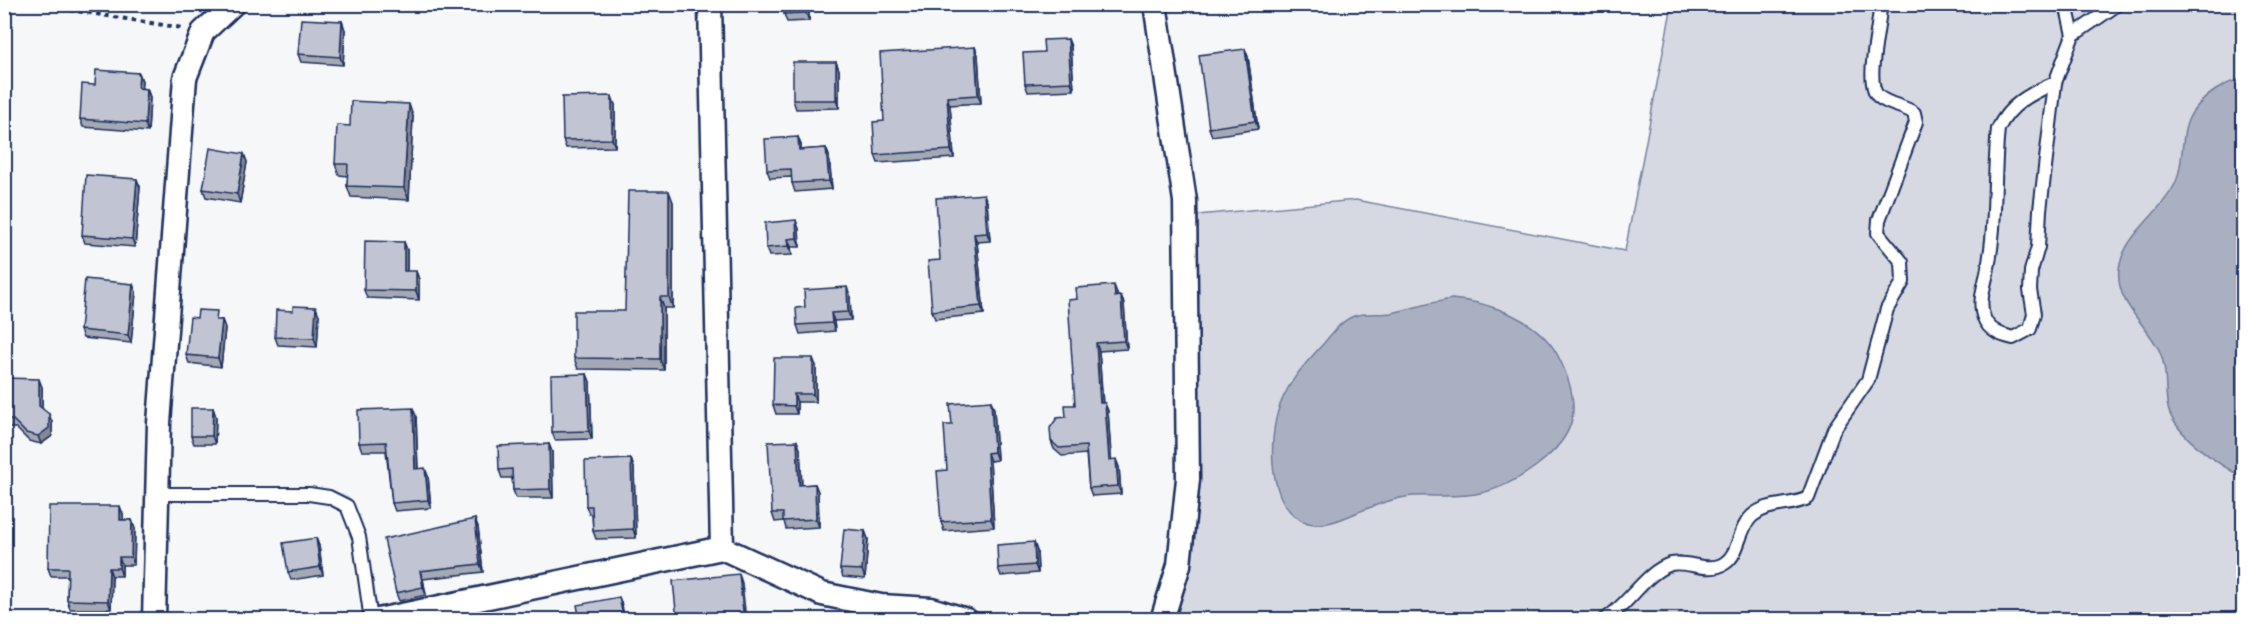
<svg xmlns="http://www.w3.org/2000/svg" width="2248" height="624" font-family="'Shantell Sans',sans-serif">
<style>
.green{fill:#d6d9e2;stroke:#7884a0;stroke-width:1.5}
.water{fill:#a9b0c1;stroke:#707c99;stroke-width:1.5}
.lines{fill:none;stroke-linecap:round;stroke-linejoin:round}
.lane-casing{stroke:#1b2f5e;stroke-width:16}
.street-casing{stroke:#1b2f5e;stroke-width:27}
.path{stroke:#1b2f5e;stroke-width:4;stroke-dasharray:4.5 4.5;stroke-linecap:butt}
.lane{stroke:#fff;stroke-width:12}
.street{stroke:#fff;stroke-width:22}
.wall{fill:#a5a9b5;stroke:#1b2f5e;stroke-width:1.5}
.shaded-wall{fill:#868994;stroke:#1b2f5e;stroke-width:1.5}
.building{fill:#c0c4d3;stroke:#1b2f5e;stroke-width:1.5}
</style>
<rect width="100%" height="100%" fill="#f6f7f9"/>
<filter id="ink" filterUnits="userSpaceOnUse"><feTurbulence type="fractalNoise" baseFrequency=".0167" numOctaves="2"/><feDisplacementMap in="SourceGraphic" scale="12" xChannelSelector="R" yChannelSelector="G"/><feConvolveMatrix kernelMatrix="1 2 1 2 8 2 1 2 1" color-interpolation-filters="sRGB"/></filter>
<g filter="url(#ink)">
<path class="green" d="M1672 5H2243V619L1174 620 1191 564 1199 497 1198 215 1356 200 1625 251Z"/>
<path class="water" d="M2243 79H2244L2243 477C2220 466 2174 434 2168 408 2164 388 2168 368 2159 350 2146 324 2115 302 2119 270 2123 234 2160 215 2175 184 2186 161 2178 130 2194 110 2206 95 2224 82 2243 79Z
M1452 299C1490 302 1537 319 1557 354 1567 373 1576 398 1572 419 1565 453 1512 487 1481 493 1458 498 1435 495 1413 496 1393 498 1374 506 1356 513 1342 519 1324 527 1308 523 1266 510 1268 437 1280 405 1290 379 1306 363 1324 343 1333 332 1341 321 1354 316 1366 312 1379 315 1391 313 1411 309 1431 302 1452 299Z"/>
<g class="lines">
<g class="lane-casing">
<path id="lane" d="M2073 35 2118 4
M2055 83C2031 93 2009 105 1998 129 1993 177 1997 226 1987 273 1984 287 1978 304 1984 318 1989 331 2001 335 2013 338L2030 329 2034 314 2030 290 2031 271 2038 247 2040 210 2055 83 2073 35 2066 4
M157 494H309L329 497 347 506 359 537 371 620
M1604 620C1628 606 1645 572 1671 564 1688 560 1709 574 1725 563 1740 553 1738 529 1752 516 1768 502 1790 507 1808 498L1834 429 1868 380 1887 309 1903 282 1902 262 1878 233 1879 220 1916 122 1914 113C1904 106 1889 105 1879 97 1863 84 1881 26 1880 4
M2234 620 2244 617"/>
</g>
<g class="street-casing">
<path id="street" d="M710 4 722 548
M1155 4 1185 201 1188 479 1179 565 1162 620
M154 620 159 423 185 78 203 32 233 4
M378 620 722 548 822 594 881 606 931 609 966 620"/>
</g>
<path class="path" d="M34 4 182 28"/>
<use href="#lane" class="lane"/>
<use href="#street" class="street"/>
</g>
<path class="wall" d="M809 4V21L787 22 784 14Z
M342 21 345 30 343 65 301 62 298 54Z
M1068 39 1071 47 1074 90 1028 92 1025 84Z
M975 47 978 55 981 103 950 105 954 158 878 163 875 155 884 121Z
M1245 49 1248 57 1258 129 1212 136 1209 128Z
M836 62 839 70V108L796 109 793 100Z
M139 73 142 81 141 88 147 89 150 97 148 132 83 127 80 119 95 85Z
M615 105V147L566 148 563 140Z
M413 116 409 200 351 197 347 186 348 176 339 175 335 164 350 126Z
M798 137 801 145V150L826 148 829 156 832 189 795 192 792 183V177L770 178 767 170Z
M244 154 247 162 240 203 206 197 203 189Z
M140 187 135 247 85 243 82 235Z
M673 202V308H664V370L578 369 574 358 625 311Z
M987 202 990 241 977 242 984 314 935 319 932 311 940 260Z
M799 229 800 247H791L792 255 769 256 766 248Z
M404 242 407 250V271L419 279V300L367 298 364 290Z
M136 292 131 343 83 338 80 330Z
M1117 293V296H1121L1124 304 1127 349 1099 351 1103 403 1108 411 1111 460 1119 467 1121 494 1092 496 1089 488 1086 454 1062 456 1054 449 1051 441 1075 405 1077 299Z
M850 295 851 320 834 321 835 331 800 334 797 325 805 307Z
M319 315 317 347 278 345 275 337Z
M220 320H222L225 328 221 367 189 363 186 355Z
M816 366V402H797V414H776L773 405Z
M587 374 590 382 592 439 555 440 552 432Z
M4 378 42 387V408L52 422V436L41 444 29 441 16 428H6L4 424Z
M991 401 994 409 997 460 990 461 994 527 944 531 941 522 952 425Z
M213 408 216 417 215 444H194L191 436Z
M416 416 418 469 428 476 431 508 395 511 392 503 386 451H362L359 443Z
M797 441 800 449 802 485 815 484 818 492 819 527 786 529 784 521 775 522 772 513Z
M549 444 552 452 553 498H516L513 490 512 478H502L499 470Z
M631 459 634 468 636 538 596 539 593 531 592 514H589L586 506Z
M123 514V520H132L135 529 134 565H122V576H112L111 609H70L67 600 68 576H51L48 568Z
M475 519 478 527 483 572 423 579 426 595 399 601 396 593Z
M865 531 868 539 865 579 843 577 840 569Z
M316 538 319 546 323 575 291 580 288 572Z
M1037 551 1038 573 1001 576 998 568Z"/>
<path class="shaded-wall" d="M806 4H809V21L806 13Z
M342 21 345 30 343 65 340 57Z
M1068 39 1071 47 1074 90 1071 82Z
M975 47 978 55 981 103 978 95Z
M1245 49 1248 57 1258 129 1255 121Z
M836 62 839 70V108L836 100Z
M139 73 142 81 141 96 138 88Z
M147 89 150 97 148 132 145 124Z
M612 96 615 105V147L612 139Z
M947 97 950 105 954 158 951 150Z
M409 104 413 116 409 200 404 188Z
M798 137 801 145 802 158 799 150Z
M826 148 829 156 832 189 829 181Z
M244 154 247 162 240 203 237 194Z
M137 179 140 187 135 247 132 239Z
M669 191 673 202V308L669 297Z
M984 194 987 202 990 241 987 233Z
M796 220 799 229 800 247 797 238Z
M974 234 977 242 984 314 981 306Z
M788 239 791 247 792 255 789 246Z
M404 242 407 250V279L404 271Z
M416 271 419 279V300L416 291Z
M133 284 136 292 131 343 128 335Z
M1114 285 1117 293 1118 305 1115 297Z
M847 287 850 295 851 320 848 312Z
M1121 296 1124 304 1127 349 1124 341Z
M660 297 664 308V370L660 359Z
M316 307 319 315 317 347 314 338Z
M831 313 834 321 835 331 832 323Z
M222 320 225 328 221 367 218 358Z
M1096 343 1099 351 1103 411 1100 403Z
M813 358 816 366V402L813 394Z
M587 374 590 382 592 439 589 431Z
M39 379 42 387V414L39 406Z
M794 394 797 402V414L794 406Z
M991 401 994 409 997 460 994 452Z
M1105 403 1108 411 1112 468 1109 460Z
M213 408 216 417 215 444 212 436Z
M413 408 416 416 418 477 415 469Z
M49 414 52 422V436L41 444 38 436Z
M797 441 800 449 802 493 799 485Z
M549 444 552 452 553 498 550 489Z
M987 453 990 461 994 527 991 519Z
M631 459 634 468 636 538 633 529Z
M1116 459 1119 467 1121 494 1118 486Z
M425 468 428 476 431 508 428 500Z
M815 484 818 492 819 527 816 519Z
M120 506 123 514V529L120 520Z
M475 519 478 527 483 572 480 564Z
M132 520 135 529 134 565 131 557Z
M865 531 868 539 865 579 862 570Z
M316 538 319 546 323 575 320 567Z
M1034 542 1037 551 1038 573 1035 565Z
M119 557 122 565V576L119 568Z
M109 568 112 576 111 609 108 601Z
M420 571 423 579 426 595 423 587Z
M739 574 742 583 746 620H744Z
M619 597 622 605 625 620H624Z"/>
<path class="building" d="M784 4H806V13L784 14Z
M301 19 342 21 340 57 298 54Z
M1068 39 1071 82 1025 84 1023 53 1044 52 1043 40Z
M975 47 978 95 947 97 951 150 875 155 873 122 884 121 880 53Z
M1245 49 1255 121 1209 128 1199 55Z
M793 62H836V100H793Z
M96 70 139 73 138 88 147 89 145 124 80 119 82 84 95 85Z
M612 96V139L563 140 562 97Z
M351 101 409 104 404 188 347 186 348 164H335L337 125 350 126Z
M798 137 799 150 826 148 829 181 792 183 791 169 767 170 765 139Z
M210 148 244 154 237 194 203 189Z
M86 175 137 179 132 239 82 235Z
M628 191H669V297H660V359L574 358V311H625Z
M984 194 987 233 974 234 981 306 932 311 928 261 940 260 936 198Z
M796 220 797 238 788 239 789 246 766 248 765 223Z
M365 241 404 242V271H416V291L364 290Z
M85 279 133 284 128 335 80 330Z
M1114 285 1115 297 1121 296 1124 341 1096 343 1100 403H1105L1109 460 1116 459 1118 486 1089 488 1086 446 1059 448 1051 441 1050 428 1057 418 1066 417 1065 405H1075L1068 300 1077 299 1076 288Z
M847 287 848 312 831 313 832 323 797 325 796 308 805 307 804 290Z
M293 306 316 307 314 338 275 337 276 310 293 311Z
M198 310 217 311 216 320H222L218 358 186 355 190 317 197 318Z
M774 358H813V394H794V406L773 405Z
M587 374 589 431 552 432 551 375Z
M4 378 39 379V406L49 414V428L38 436 26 433 13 420H4Z
M991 401 994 452 987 453 991 519 941 522 937 471 947 470 944 425H952L950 404Z
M191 408H213L212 436H191Z
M413 408 415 469 425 468 428 500 392 503 386 442 359 443 358 410Z
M797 441 799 485 815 484 816 519 783 521V513H772L768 442Z
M549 444 550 489 513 490 512 469 499 470 498 446Z
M631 459 633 529 593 531 592 506H586L585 461Z
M49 506H120V520H132L131 557H119V568H109L108 601 67 600 68 568H48Z
M475 519 480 564 420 571 423 587 396 593 384 539Z
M844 529 865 531 862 570 840 569Z
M316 538 320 567 288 572 283 543Z
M1034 542 1035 565 998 568 997 545Z
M739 574 744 620H677L673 581Z
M619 597 624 620H580L577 605Z"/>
</g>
<rect width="2248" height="624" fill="none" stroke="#fff" stroke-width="24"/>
<rect x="12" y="12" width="2224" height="600" fill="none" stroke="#1b2f5e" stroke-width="2" filter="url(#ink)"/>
</svg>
